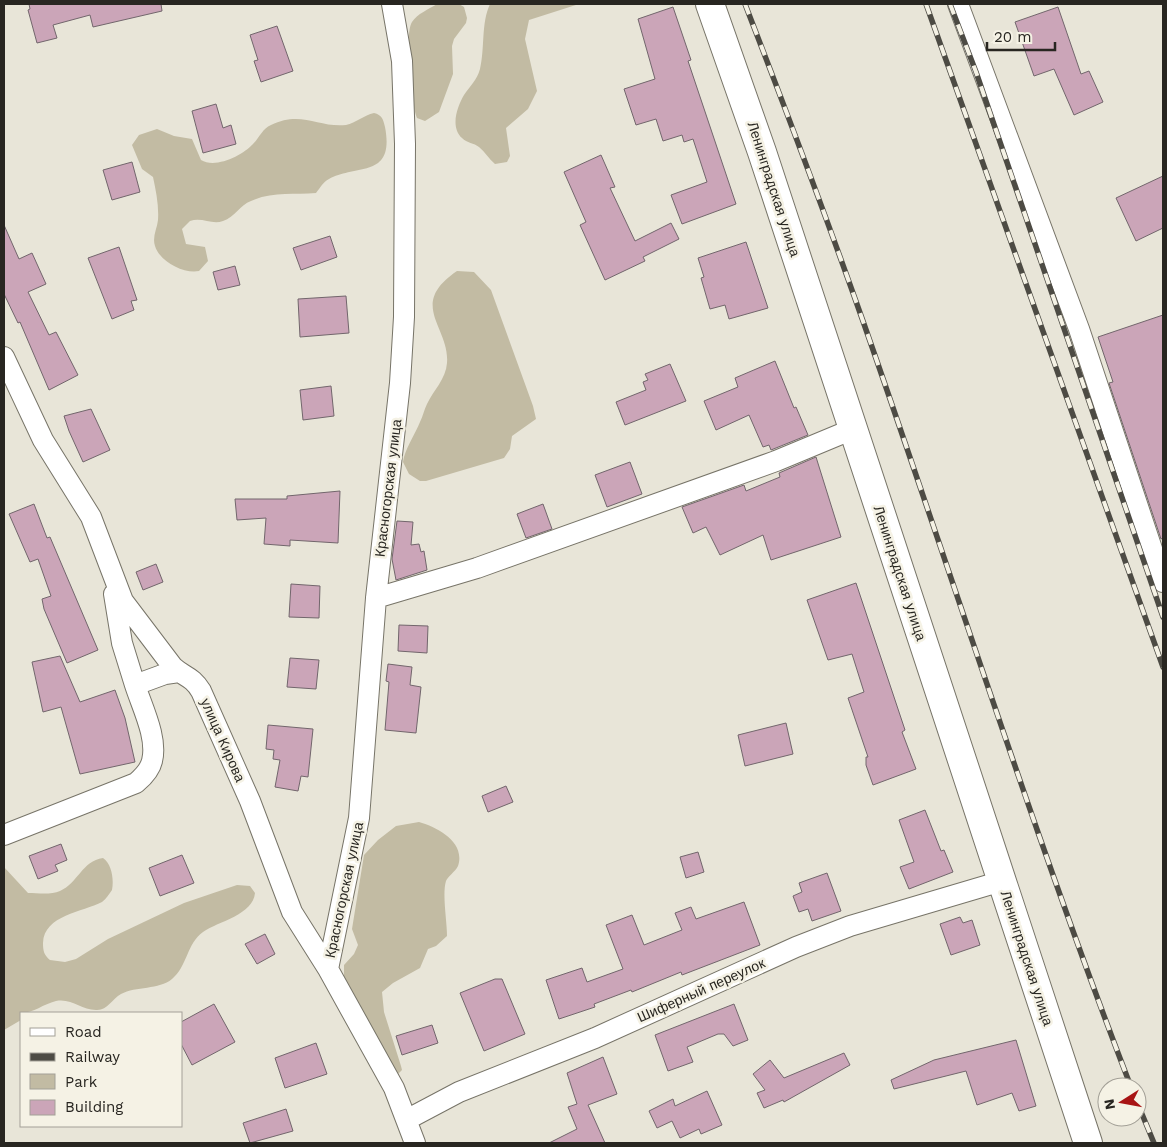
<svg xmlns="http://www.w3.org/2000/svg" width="1167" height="1147" font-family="'Work Sans',sans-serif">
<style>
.green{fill:#c2bba3}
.building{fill:#cba5b8;stroke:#72666c}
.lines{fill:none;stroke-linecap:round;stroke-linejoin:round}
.minor-casing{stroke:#777468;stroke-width:22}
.secondary-casing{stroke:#777468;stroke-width:30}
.minor{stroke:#fff;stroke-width:20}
.secondary{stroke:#fff;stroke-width:28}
.rail-casing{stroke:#4d4b44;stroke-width:5.5}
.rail{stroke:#f5f2e5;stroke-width:4;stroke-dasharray:11;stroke-linecap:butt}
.labels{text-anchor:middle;stroke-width:5;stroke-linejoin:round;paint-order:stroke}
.street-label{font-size:14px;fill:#282621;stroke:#f5f2e5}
</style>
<rect width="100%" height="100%" fill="#e8e5d8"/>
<path class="green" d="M437 4H459L464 7 467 18 466 23 454 39 452 46 453 74 439 112 425 121 417 118C411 104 404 34 412 22 417 14 429 9 437 4Z
M490 4H579L529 20 525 39 537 91 528 109 506 128 510 156 507 162 495 164C489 159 485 152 479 147 474 143 467 143 462 138 450 127 457 107 464 95 470 86 477 80 480 69 485 48 481 23 490 4Z
M374 113C382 115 383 119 385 127 395 179 356 164 329 179 323 182 320 188 316 193 294 195 273 191 251 201 240 205 235 217 223 221 212 225 202 217 190 221L182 229 186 244 205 247 208 261 199 271C184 274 160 262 155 246 152 237 157 229 158 220 159 206 156 191 153 177L142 169 132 145 139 135 157 129 174 136 192 139 201 160C216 169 243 155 253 144 260 137 262 129 271 125 301 110 319 128 346 125 356 123 364 115 374 113Z
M457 271 474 272 491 290 533 406 536 419 512 436 510 449 504 458 426 481H420L409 474 403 462 404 457C408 444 415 434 420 422 423 416 424 410 427 404 433 391 446 379 447 363 450 327 407 305 457 271Z
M419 822C437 827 466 842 458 866 455 872 448 876 446 881 442 894 447 921 447 936L436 946 428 949 420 968 393 983 382 992 384 1012 401 1066 402 1070 397 1075 344 981V965L354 954 358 945 352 929 364 855 378 840 396 826Z
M103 858C112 864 114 880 112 890 109 894 106 899 102 902 83 912 44 915 43 943 43 951 44 955 50 960L65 962 76 959 108 939 184 903 237 885 250 886 255 893C253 915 219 921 203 932 187 943 187 967 172 979 159 990 136 986 121 994 112 999 107 1011 96 1010 81 1010 72 998 56 1001 43 1004 34 1013 21 1013V1020L4 1030V867L28 893C38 893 51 895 60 891 78 883 82 861 103 858Z"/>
<path class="building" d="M29 4H161L162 11 93 27 90 15 53 25 57 38 37 43 28 10 30 9Z
M673 7 691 60 688 61 736 204 682 224 671 195 707 182 693 139 684 142 682 135 663 141 656 119 636 125 624 89 655 79 638 19Z
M1058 7 1081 74 1089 71 1103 102 1074 115 1054 69 1034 76 1015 22Z
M277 26 293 71 261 82 254 61 258 60 250 35Z
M216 104 223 128 231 125 236 144 203 153 192 111Z
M601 155 615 187 610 188 635 241 671 223 679 239 643 257 645 261 605 280 580 225 586 222 564 172Z
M132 162 140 192 112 200 103 170Z
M1163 176V228L1136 241 1116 198Z
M4 225 19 259 32 253 46 284 28 292 49 335 56 332 78 375 49 390 20 322 18 323 4 294Z
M330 236 337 257 301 270 293 248Z
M746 242 768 308 729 319 725 305 710 309 701 278 704 277 698 258Z
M119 247 137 300 131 301 134 310 112 319 88 258Z
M235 266 240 285 218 290 213 272Z
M346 296 349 333 300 337 298 299Z
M1163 315V538L1161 539 1109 383 1113 382 1098 337Z
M775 361 794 408 796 407 808 435 771 450 769 445 763 447 749 415 716 430 704 401 738 387 735 378Z
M670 364 686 401 625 425 616 402 646 390 643 382 648 380 645 374Z
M331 386 334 416 303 420 300 390Z
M91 409 110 450 83 462 69 431 64 416Z
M816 457 841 537 771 560 763 535 720 555 706 527 693 533 682 507 744 485 746 491 780 477 779 473Z
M630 462 642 494 607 507 595 475Z
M340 491 338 543 290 540V546L264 544 266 518 237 520 235 499H287V496Z
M34 504 47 538 50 537 98 650 67 663 44 609 42 599 51 596 38 559 30 562 9 514Z
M543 504 552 529 526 538 517 514Z
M397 521 413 522 411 545 419 544 421 552 424 551 427 570 396 580 392 559Z
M156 564 163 582 143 590 136 572Z
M856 583 905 730 902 732 916 769 873 785 866 765V757H868L848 698 864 692 852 654 828 660 807 600Z
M291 584 320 586 319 618 289 617Z
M399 625 428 626 427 653 398 651Z
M60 656 80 702 115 690 125 718 135 762 80 774 61 707 43 712 32 662Z
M290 658 319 660 316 689 287 687Z
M388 664 412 667 410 685 421 687 416 733 385 730 389 682 386 681Z
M786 723 793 754 745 766 738 735Z
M268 725 313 729 308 777 301 776 298 791 275 787 280 760 273 759 274 750 266 749Z
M506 786 513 802 488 812 482 796Z
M925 810 941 851 944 850 953 872 909 889 900 867 914 862 899 820Z
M61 844 67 860 55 865 58 871 38 879 29 856Z
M698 852 704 872 686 878 680 857Z
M182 855 194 883 160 896 149 868Z
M827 873 841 911 812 921 808 909 799 912 793 896 802 892 799 883Z
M744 902 760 945 682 975 681 972 632 992 631 990 594 1004 595 1007 559 1019 546 980 582 968 587 982 623 969 606 925 632 915 644 945 682 930 675 913 691 907 696 919Z
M960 917 963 923 972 920 980 945 951 955 940 924Z
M265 934 275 954 257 964 245 944Z
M495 979H502L525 1034 484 1051 460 993Z
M214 1004 235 1042 192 1065 181 1044V1022Z
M734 1004 748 1040 733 1046 724 1034H718L687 1047 693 1062 668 1071 655 1035Z
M432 1025 438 1043 402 1055 396 1036Z
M1016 1040 1036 1106 1019 1111 1012 1093 977 1105 966 1071 894 1089 891 1080 934 1060Z
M316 1043 327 1074 285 1088 275 1058Z
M844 1053 850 1065 784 1102 783 1100 764 1108 757 1093 765 1090 753 1074 770 1060 784 1078Z
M603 1057 617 1094 588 1105 605 1143H549L577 1129 568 1107 577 1104 567 1073Z
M707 1091 722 1125 701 1134 699 1129 680 1138 672 1121 657 1128 649 1111 673 1099 675 1106Z
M286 1109 293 1131 250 1143 243 1123Z"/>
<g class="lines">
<g class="minor-casing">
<path id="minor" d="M958 4 1079 329 1163 582
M4 357 43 440 91 517 123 601 173 667C184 677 192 676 201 691L250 801 292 912 328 969 394 1088 415 1143
M114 594 122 643 135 685
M376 598 477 568 776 461 853 429
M4 835 136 783C143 777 150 770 152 761 158 738 142 707 135 685L165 674 179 672
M328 969 359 818 376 598 400 383 404 317 405 144 402 61 392 4
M408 1119 459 1092 595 1038 796 947 850 926 1002 881"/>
</g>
<g class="secondary-casing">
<path id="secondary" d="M710 4 762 152 1088 1143"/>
</g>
<use href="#minor" class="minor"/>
<use href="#secondary" class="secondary"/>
<g class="rail-casing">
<path id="rail" d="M745 4C786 110 826 216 864 324 953 578 1034 835 1131 1087
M926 4 1163 667
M950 4 976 72 1163 617
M1137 1102 1154 1143"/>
</g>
<use href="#rail" class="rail"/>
</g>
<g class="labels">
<g class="street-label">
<text transform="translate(774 189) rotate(72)" y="5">Ленинградская улица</text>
<text transform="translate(388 488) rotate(-83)" y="5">Красногорская улица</text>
<text transform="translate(900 573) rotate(72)" y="5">Ленинградская улица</text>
<text transform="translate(223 740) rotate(66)" y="5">улица Кирова</text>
<text transform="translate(344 890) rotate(-78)" y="5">Красногорская улица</text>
<text transform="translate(1027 958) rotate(72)" y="5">Ленинградская улица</text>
<text transform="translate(701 990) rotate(-24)" y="5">Шиферный переулок</text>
</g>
</g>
<rect width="1167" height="1147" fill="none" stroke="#282621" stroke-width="10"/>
<rect x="20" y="1012" width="162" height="115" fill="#f5f2e5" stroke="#a3a097"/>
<rect x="30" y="1028" width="25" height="8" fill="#ffffff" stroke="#a3a097"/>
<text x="65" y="1037" font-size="15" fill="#282621">Road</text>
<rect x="30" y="1053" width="25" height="8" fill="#4d4b44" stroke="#a3a097"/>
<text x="65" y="1062" font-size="15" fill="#282621">Railway</text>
<rect x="30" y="1074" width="25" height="15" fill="#c2bba3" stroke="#a3a097"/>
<text x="65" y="1087" font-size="15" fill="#282621">Park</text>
<rect x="30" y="1100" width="25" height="15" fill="#cba5b8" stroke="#a3a097"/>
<text x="65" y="1112" font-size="15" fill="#282621">Building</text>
<g transform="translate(1122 1102) rotate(259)"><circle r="24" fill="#f5f2e5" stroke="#a3a097"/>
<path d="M0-4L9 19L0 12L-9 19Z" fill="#a81414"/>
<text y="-8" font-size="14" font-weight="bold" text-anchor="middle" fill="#282621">N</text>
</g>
<path d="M987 42v8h68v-8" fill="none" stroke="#282621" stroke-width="2.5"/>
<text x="994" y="42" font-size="15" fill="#282621" stroke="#f5f2e5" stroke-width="4" paint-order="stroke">20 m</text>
</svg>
